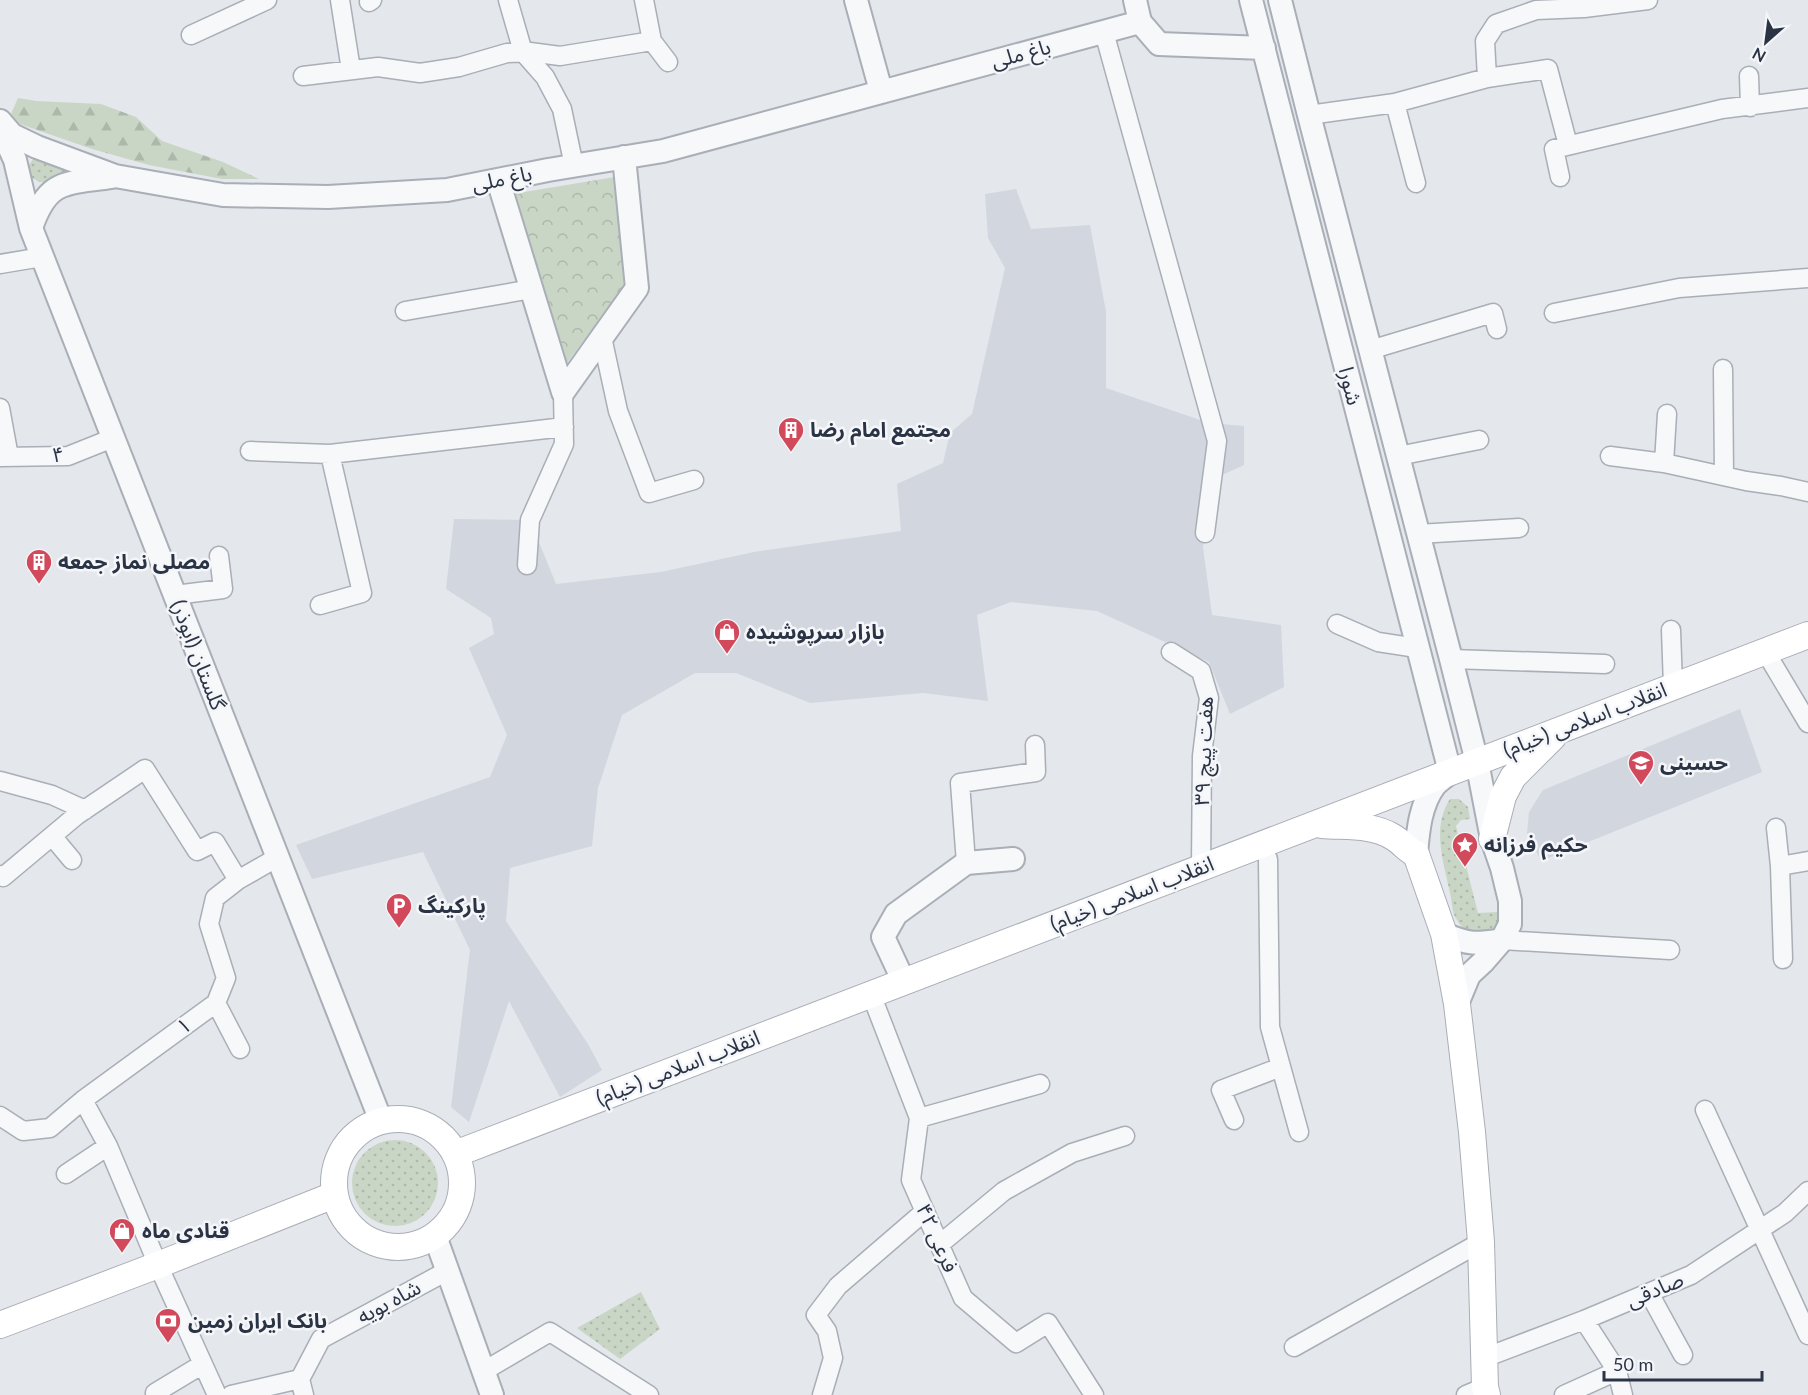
<svg xmlns="http://www.w3.org/2000/svg" width="1808" height="1395" font-family="Lato,'Noto Sans Arabic',sans-serif">
<style>
.built{fill:#d2d6de}
.grass{fill:url(#grass-dots)}
.forest{fill:url(#forest-firs)}
.park{fill:url(#park-crowns)}
.lines{fill:none;stroke-linecap:round;stroke-linejoin:round}
.minor-casing{stroke:#a9aeb7;stroke-width:21}
.tertiary-casing{stroke:#a9aeb7;stroke-width:26}
.secondary-casing{stroke:#a9aeb7;stroke-width:28}
.minor{stroke:#f7f8fa;stroke-width:18}
.tertiary{stroke:#f7f8fa;stroke-width:22}
.secondary{stroke:#fff;stroke-width:26}
.labels{text-anchor:middle;stroke-width:5;stroke-linejoin:round;paint-order:stroke}
.street-label{font-size:21px;fill:#2b3445;stroke:#f4f6f9}
.poi-label{font-size:21px;font-weight:bold;fill:#2b3445;stroke:#f4f6f9;text-anchor:start}
</style>
<defs>
<pattern id="grass-dots" width="8" height="8" patternUnits="userSpaceOnUse" patternTransform="scale(1.5)"><rect width="8" height="8" fill="#c9d6c5"/><path d="M2 2h.1M6 6h.1" fill="none" stroke="#adb8ab" stroke-width="1.8" stroke-linecap="round"/></pattern>
<pattern id="forest-firs" width="22" height="20" patternUnits="userSpaceOnUse" patternTransform="scale(1.5)"><rect width="22" height="20" fill="#c9d6c5"/><path d="M5 1l3.5 6h-7zM16 11l3.5 6h-7z" fill="#adb8ab"/></pattern>
<pattern id="park-crowns" width="20" height="18" patternUnits="userSpaceOnUse" patternTransform="scale(1.5)"><rect width="20" height="18" fill="#c9d6c5"/><path d="M2 6a3 3 0 1 1 6 0M12 15a3 3 0 1 1 6 0" fill="none" stroke="#adb8ab"/></pattern>
</defs>
<rect width="100%" height="100%" fill="#e4e7ec"/>
<path class="built" d="M1016 189 1031 229 1090 225 1106 312V388L1209 423 1244 426V465L1211 480 1203 547 1212 615 1281 625 1284 687 1230 714 1209 662 1097 611 1011 602 977 615 988 701 923 693 810 703 736 673H695L622 715 598 788 592 846 510 868 506 921 588 1044 602 1070 560 1097 509 1001 469 1122 451 1107 470 950 423 852 312 879 296 845 490 777 507 735 469 648 494 634 491 618 446 589 454 519 530 520 556 584 661 572 754 552 901 531 897 484 943 463 950 433 972 414 1005 268 988 238 985 194Z
M1740 709 1762 772 1541 861 1527 833 1529 812 1543 790Z"/>
<path class="grass" d="M35 156 92 173 52 182H39L29 176V165Z
M1450 799H1459L1468 807 1470 819 1461 820 1456 826 1478 913 1498 912 1497 927 1489 933C1477 932 1464 933 1457 920 1452 914 1452 901 1450 893 1444 863 1431 828 1450 799Z
M352 1183a43 43 0 1 1 86 0a43 43 0 1 1-86 0Z
M641 1292 660 1329 620 1359 577 1328Z"/>
<path class="forest" d="M18 98 36 101 101 104 136 117 162 141 223 162 259 179H222L149 165 92 149 20 124 11 114Z"/>
<path class="park" d="M615 177 624 287 566 364 512 194Z"/>
<g class="lines">
<g class="minor-casing">
<path id="minor" d="M340 0 351 70
M508 0 523 52 545 77 562 109 574 166
M644 0 652 41 668 62
M369 2 372 0
M1104 32 1217 441 1205 533
M191 35 267 0
M303 76 378 67 420 73 459 67 507 53 530 52 560 56 652 41
M1749 76 1750 107
M1487 78 1485 41 1496 24 1536 10 1584 8 1648 0
M1395 103 1416 183
M1309 115 1395 103 1487 78 1548 69 1568 145
M1560 177 1554 149 1722 109 1808 98
M0 264 42 257
M405 311 532 289
M1554 313 1679 288 1808 278
M602 337 618 411 649 493 694 480
M1370 350 1493 313 1497 329
M1723 369 1724 476
M0 408 9 457
M250 451 330 454 564 427
M1398 456 1479 440
M1610 456 1664 463 1746 481 1781 486 1808 492
M0 457 68 456 113 438
M1664 463 1667 414
M1418 534 1519 528
M527 565 530 520 564 444 563 392
M175 595 223 589 219 556
M320 605 362 593 330 454
M1337 624 1378 642 1417 648
M1671 630 1673 686
M1765 651 1808 723
M1171 652 1201 671 1209 698 1202 756 1201 868
M1451 659 1605 664
M0 781 52 795 85 810
M1776 828 1780 866 1783 959
M52 836 72 860
M1268 859 1270 1027 1299 1132
M966 863 960 783 1036 772 1035 745
M1780 866 1808 861
M0 875 3 877 77 815 145 769 197 851 215 842 238 880
M1502 940 1670 950
M871 994 919 1118 911 1180 963 1298 1016 1343 1048 1323 1094 1395
M216 1003 240 1049
M83 1100 108 1146 158 1265 217 1395
M1705 1110 1808 1335
M0 1116 23 1131 50 1128 83 1100 216 1003 226 978 209 924 215 898 238 880 278 857
M919 1118 1040 1084
M1234 1120 1221 1090 1281 1067
M66 1174 108 1146
M940 1244 1004 1191 1072 1153 1125 1136
M1649 1293 1683 1355
M1584 1320 1617 1371 1623 1395
M1294 1347 1481 1242
M1484 1358 1584 1320 1691 1275 1785 1213 1808 1191
M484 1371 550 1332 649 1395
M155 1393 203 1364
M231 1395 300 1379
M304 1395 300 1379 321 1339 447 1271
M822 1395 833 1358 827 1331 816 1315 838 1286 925 1211
M1466 1395 1485 1387
M1564 1395 1617 1371"/>
</g>
<g class="tertiary-casing">
<path id="tertiary" d="M856 0 881 91
M1251 0 1450 772C1445 777 1439 781 1435 785 1420 805 1418 831 1416 854
M1280 0 1309 115 1451 659 1477 762 1492 839 1502 868 1510 901V924L1502 940 1483 962 1469 975 1457 1004
M1140 22 1159 44 1264 48
M0 121 12 135 37 147 115 176 223 195 328 197 447 190 548 170 663 151 1140 22 1135 0
M0 127 15 160 31 228 381 1121
M498 180 563 392
M31 228C48 178 66 184 112 177
M563 392 637 288 624 157
M1444 934C1469 945 1476 944 1502 940
M904 982 883 937 896 914 966 863 1013 859
M435 1236 492 1395"/>
</g>
<g class="secondary-casing">
<path id="secondary" d="M1322 825C1346 827 1372 824 1393 837 1402 842 1407 850 1416 854L1444 934 1457 1004 1472 1132 1481 1242 1485 1387 1487 1395
M1492 839 1503 796 1513 777 1553 737
M334 1183a64 64 0 1 1 128 0a64 64 0 1 1-128 0Z
M455 1154 1808 635
M0 1325 158 1265 334 1195"/>
</g>
<use href="#minor" class="minor"/>
<use href="#tertiary" class="tertiary"/>
<use href="#secondary" class="secondary"/>
</g>
<defs>
<g id="building-pin" transform="scale(1.35)"><path d="M0 17L-7.5 6A9.5 9.5 0 1 1 7.5 6Z" fill="#d1495b" stroke="#f4f6f9"/><path d="M-4-6H4V6H1V3H-1V6H-4ZM-2.5-4.3h1.7v1.8h-1.7ZM.8-4.3h1.7v1.8H.8ZM-2.5-1h1.7V.8h-1.7ZM.8-1h1.7V.8H.8Z" fill="#fff"/></g>
<g id="shop-pin" transform="scale(1.35)"><path d="M0 17L-7.5 6A9.5 9.5 0 1 1 7.5 6Z" fill="#d1495b" stroke="#f4f6f9"/><path d="M-5-2.5h2.3a2.7 3.5 0 0 1 5.4 0H5L5.5 6h-11ZM-1.5-2.5h3a1.5 2.3 0 0 0-3 0Z" fill="#fff"/></g>
<g id="school-pin" transform="scale(1.35)"><path d="M0 17L-7.5 6A9.5 9.5 0 1 1 7.5 6Z" fill="#d1495b" stroke="#f4f6f9"/><path d="M0-5L7-2L0 1L-7-2ZM-4 1L0 2.5L4 1V4Q0 6-4 4Z" fill="#fff"/></g>
<g id="sight-pin" transform="scale(1.35)"><path d="M0 17L-7.5 6A9.5 9.5 0 1 1 7.5 6Z" fill="#d1495b" stroke="#f4f6f9"/><path d="M0-6L1.8-2.2L6-1.7L2.9 1.2L3.7 5.4L0 3.3L-3.7 5.4L-2.9 1.2L-6-1.7L-1.8-2.2Z" fill="#fff"/></g>
<g id="parking-pin" transform="scale(1.35)"><path d="M0 17L-7.5 6A9.5 9.5 0 1 1 7.5 6Z" fill="#d1495b" stroke="#f4f6f9"/><path d="M-3.5-5.5H1a3.5 3.5 0 0 1 0 7H-1V5.5H-3.5ZM-1-3.4V-.6H.8a1.4 1.4 0 0 0 0-2.8Z" fill="#fff"/></g>
<g id="bank-pin" transform="scale(1.35)"><path d="M0 17L-7.5 6A9.5 9.5 0 1 1 7.5 6Z" fill="#d1495b" stroke="#f4f6f9"/><path d="M-6-4H6V4H-6ZM0-2.3a2.3 2.3 0 1 0 0 4.6a2.3 2.3 0 1 0 0-4.6Z" fill="#fff"/></g>
</defs>
<g fill-rule="evenodd">
<use href="#building-pin" x="791" y="430"/>
<use href="#building-pin" x="39" y="562"/>
<use href="#shop-pin" x="727" y="632"/>
<use href="#school-pin" x="1641" y="763"/>
<use href="#sight-pin" x="1465" y="845"/>
<use href="#parking-pin" x="399" y="906"/>
<use href="#shop-pin" x="122" y="1231"/>
<use href="#bank-pin" x="168" y="1321"/>
</g>
<g class="labels">
<g class="street-label">
<text transform="translate(1021 54) rotate(-15)" y="7">باغ ملی</text>
<text transform="translate(502 179) rotate(-11)" y="7">باغ ملی</text>
<text transform="translate(1350 386) rotate(76)" y="7">شورا</text>
<text transform="translate(58 455) rotate(-6)" y="7">۴</text>
<text transform="translate(198 655) rotate(69)" y="7">گلستان (ابوذر)</text>
<text transform="translate(1585 720) rotate(-21)" y="7">انقلاب اسلامی (خیام)</text>
<text transform="translate(1204 751) rotate(-88)" y="7">هفت پیچ ۳۹</text>
<text transform="translate(1132 894) rotate(-21)" y="7">انقلاب اسلامی (خیام)</text>
<text transform="translate(184 1026) rotate(-36)" y="7">۱</text>
<text transform="translate(678 1068) rotate(-21)" y="7">انقلاب اسلامی (خیام)</text>
<text transform="translate(937 1238) rotate(66)" y="7">فرعی ۴۲</text>
<text transform="translate(1655 1290) rotate(-23)" y="7">صادقی</text>
<text transform="translate(389 1302) rotate(-28)" y="7">شاه بویه</text>
</g>
<g class="poi-label">
<text x="810" y="437">مجتمع امام رضا</text>
<text x="58" y="569">مصلی نماز جمعه</text>
<text x="746" y="639">بازار سرپوشیده</text>
<text x="1660" y="770">حسینی</text>
<text x="1484" y="852">حکیم فرزانه</text>
<text x="418" y="913">پارکینگ</text>
<text x="142" y="1238">قنادی ماه</text>
<text x="188" y="1328">بانک ایران زمین</text>
</g>
</g>
<g transform="translate(1766 42) rotate(208)" stroke="#f4f6f9" stroke-width="4.5" paint-order="stroke">
<path d="M0-4.5L10 22L0 15L-10 22Z" fill="#2b3445"/>
<text y="-9" font-size="16" font-weight="bold" text-anchor="middle" fill="#2b3445">N</text>
</g>
<path d="M1604 1371v9h158v-9" fill="none" stroke="#2b3445" stroke-width="3"/>
<text x="1613" y="1371" font-size="18" fill="#2b3445" stroke="#f4f6f9" stroke-width="4.5" paint-order="stroke">50 m</text>
</svg>
